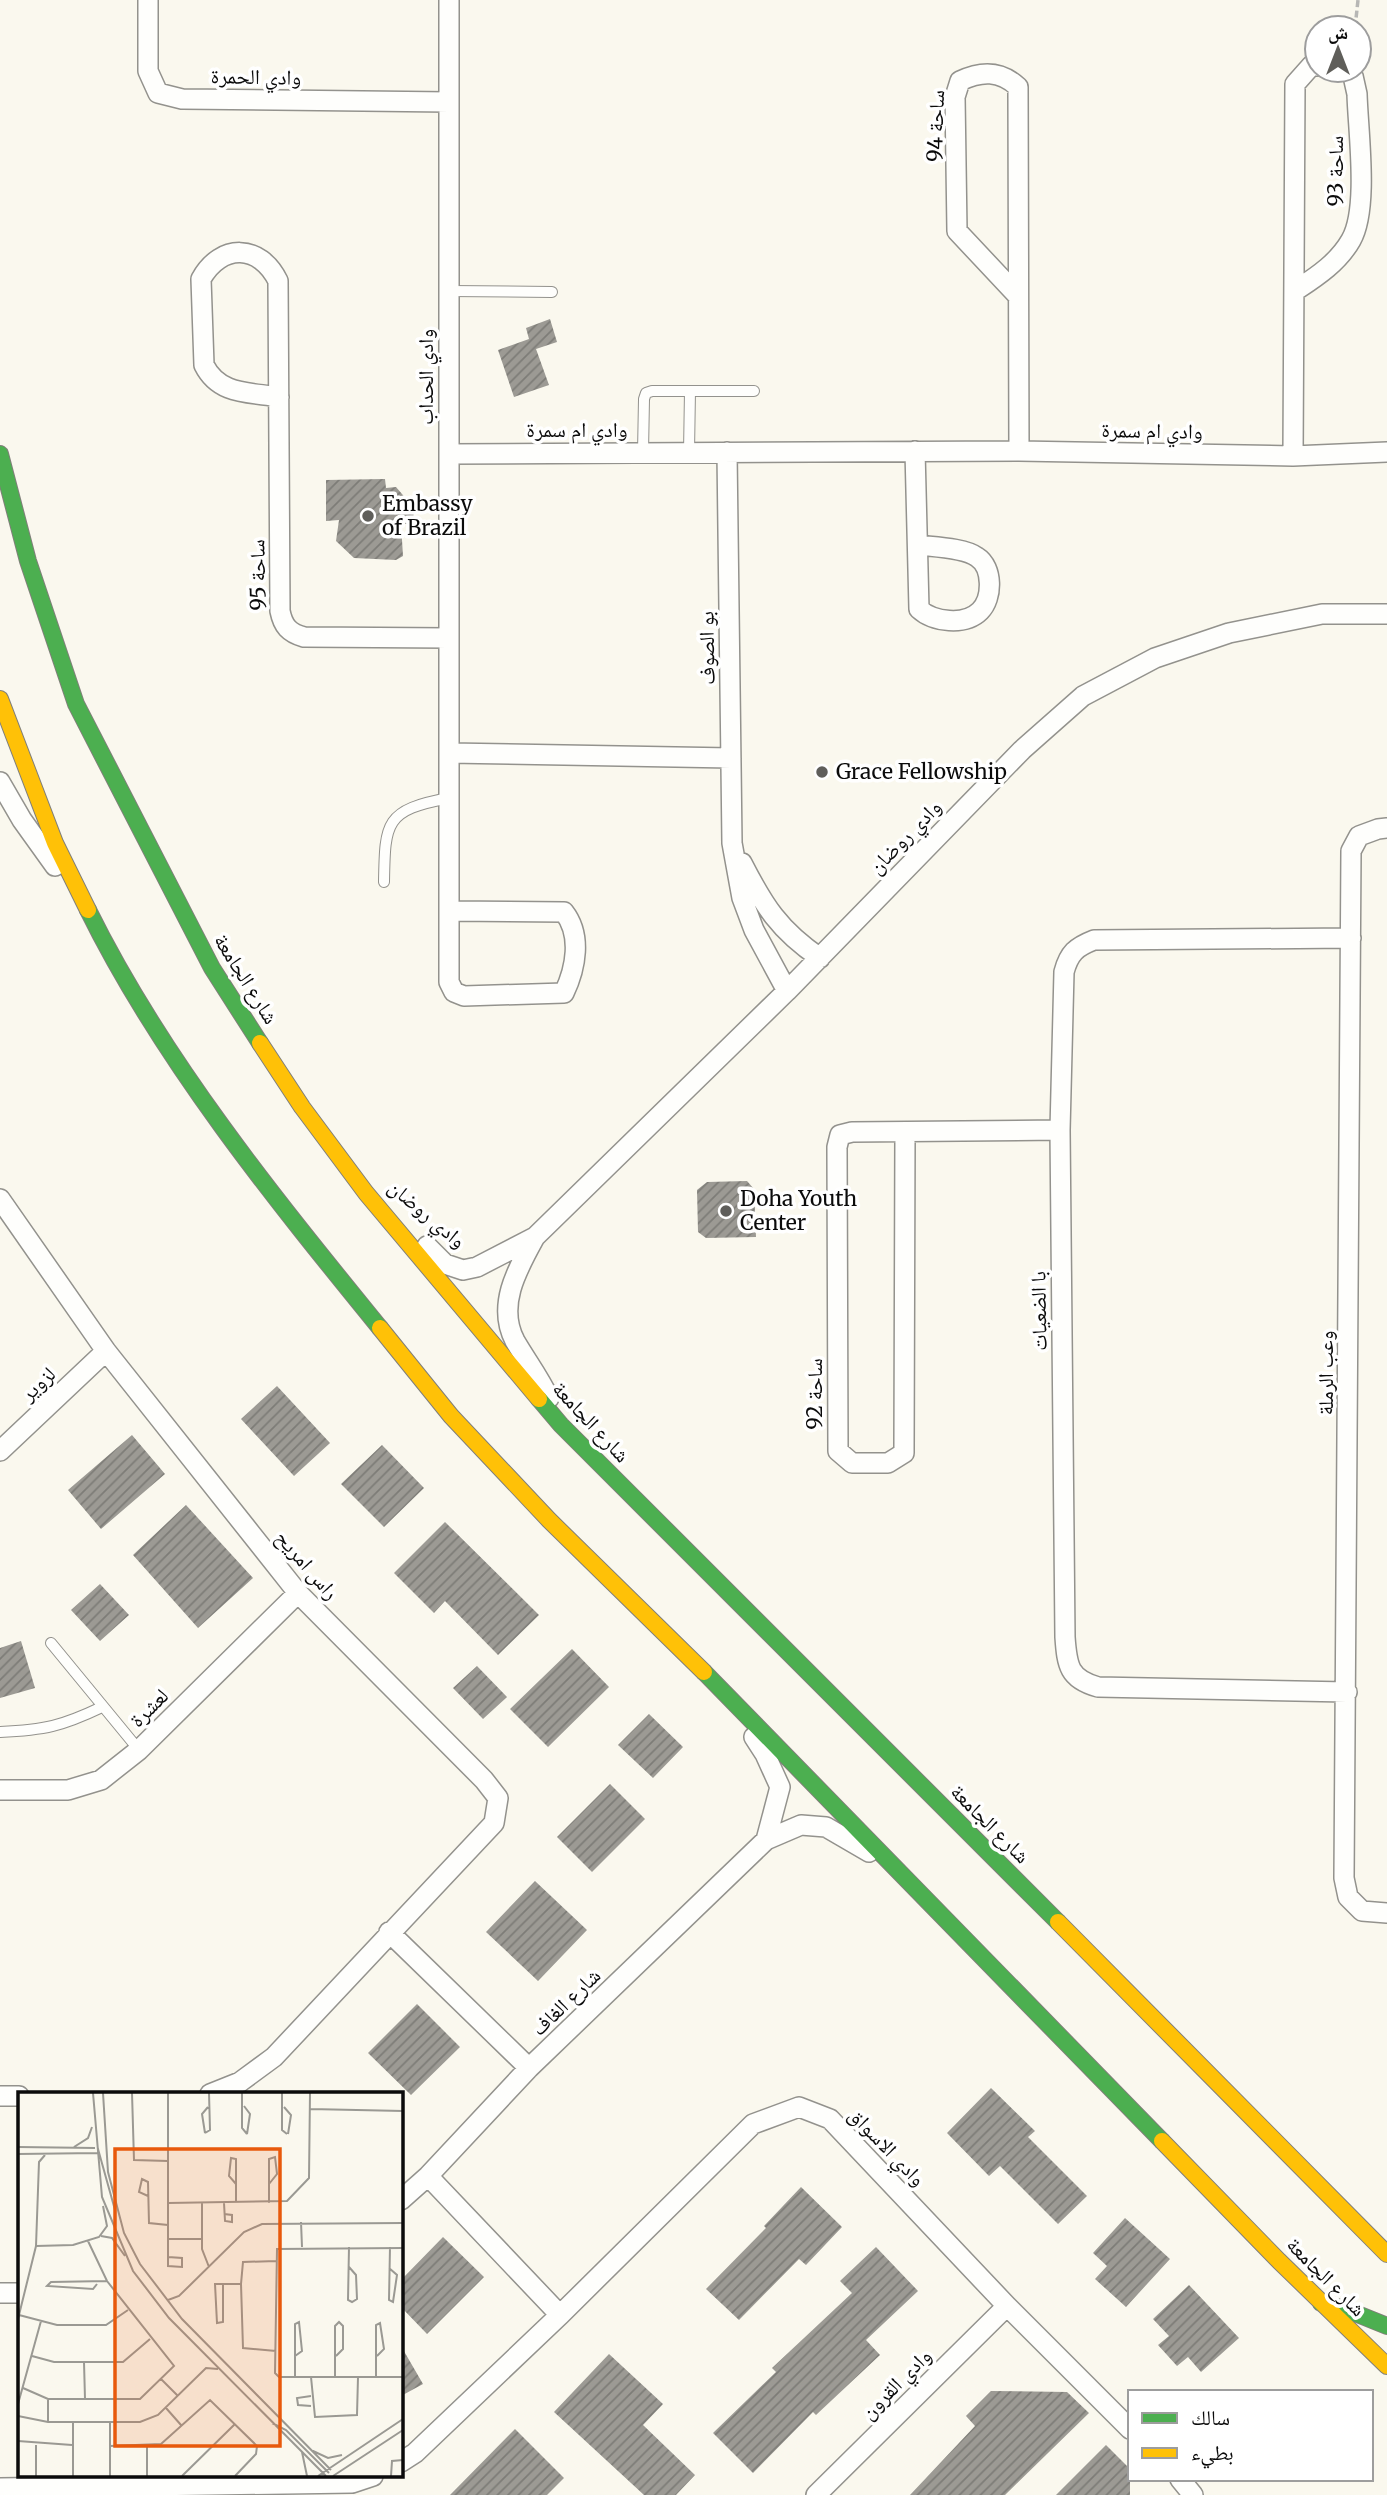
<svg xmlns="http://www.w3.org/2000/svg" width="1387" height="2495" font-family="Merriweather,'Noto Naskh Arabic',serif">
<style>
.building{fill:url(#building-hatch)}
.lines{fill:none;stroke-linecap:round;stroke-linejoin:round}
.lane-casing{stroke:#93928d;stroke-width:12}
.street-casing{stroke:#93928d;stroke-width:22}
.fast-casing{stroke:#807f7a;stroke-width:18}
.slow-casing{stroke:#807f7a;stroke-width:18}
.path{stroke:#b7b7b5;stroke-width:3.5;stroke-dasharray:7 3.5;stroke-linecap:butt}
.lane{stroke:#fefefc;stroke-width:10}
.street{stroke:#fefefc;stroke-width:19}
.fast{stroke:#4caf50;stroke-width:16}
.slow{stroke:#ffc107;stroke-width:16}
.poi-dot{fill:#5f5e5a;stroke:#fff;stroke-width:2.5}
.labels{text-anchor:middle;stroke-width:7;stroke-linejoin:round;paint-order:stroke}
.street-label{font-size:21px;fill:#0b0b0b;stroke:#fff}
.poi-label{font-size:21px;fill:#0b0b0b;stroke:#fff;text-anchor:start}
.inset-road{fill:none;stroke:#9a9993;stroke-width:2}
.view{fill:#e8590c;fill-opacity:0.15;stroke:#e8590c;stroke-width:3.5}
.inset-edge{fill:none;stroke:#0b0b0b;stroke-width:3.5}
</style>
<defs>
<pattern id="building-hatch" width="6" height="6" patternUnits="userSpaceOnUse" patternTransform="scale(1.75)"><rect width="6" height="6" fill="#9c9a94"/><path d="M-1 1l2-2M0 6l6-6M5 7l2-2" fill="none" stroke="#7d7c77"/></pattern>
</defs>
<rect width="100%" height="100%" fill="#faf8ee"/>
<path class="building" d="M550 319 557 342 536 349 549 385 514 397 498 350 529 339 526 328Z
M385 479 386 488 396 487 414 508 413 524H401L403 556 396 560 354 558 336 541 339 520 326 521V480Z
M747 1181 754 1189 756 1237 706 1238 698 1232 697 1190 707 1182Z
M277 1386 330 1443 294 1476 241 1419Z
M132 1435 165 1474 101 1529 68 1490Z
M382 1445 424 1488 384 1527 341 1484Z
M186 1505 253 1578 198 1628 133 1555Z
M445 1522 539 1615 498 1655 445 1601 434 1613 394 1573Z
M100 1584 129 1615 100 1641 71 1610Z
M21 1641 35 1688 0 1698V1648Z
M572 1649 609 1687 548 1747 510 1709Z
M477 1666 507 1697 483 1719 453 1688Z
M649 1714 683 1747 653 1778 618 1745Z
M610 1784 645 1819 592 1872 557 1837Z
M535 1881 587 1930 538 1981 486 1932Z
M417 2004 460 2047 411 2095 368 2053Z
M991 2088 1035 2131 1028 2137 1087 2196 1058 2224 1000 2166 989 2176 947 2133Z
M801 2187 842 2227 806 2265 799 2259 739 2320 706 2289 766 2228 764 2226Z
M1125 2218 1170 2259 1126 2307 1095 2279 1107 2266 1093 2253Z
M443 2237 484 2277 427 2334 401 2307V2280Z
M876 2247 918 2291 866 2340 880 2355 816 2415 813 2412 753 2473 713 2433 776 2372 772 2368 852 2293 840 2281Z
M1189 2285 1239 2338 1201 2372 1188 2357 1177 2366 1158 2345 1169 2336 1153 2319Z
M401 2346 423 2384 401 2396Z
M609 2354 663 2404 643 2425 695 2475 676 2495H644L554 2412Z
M991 2391 1067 2392 1089 2413 1005 2495H910L975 2426 966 2416Z
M515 2429 564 2478 547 2495H450Z
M1106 2445 1130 2469V2495H1056Z"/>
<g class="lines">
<g class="lane-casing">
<path id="lane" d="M449 291 552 292
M643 452 644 399 646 393 652 391H690
M689 452 690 391H754
M384 882C385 822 385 810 449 798
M51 1643 139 1750
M0 1732C45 1730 62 1726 102 1707"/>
</g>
<g class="street-casing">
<path id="street" d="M148 0V71L158 93 182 99 449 102
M1295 291C1316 277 1338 263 1351 240 1369 209 1358 131 1357 94L1353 76 1346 70
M1018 296 957 231 955 97 960 81C981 71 1000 70 1018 87L1019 451
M279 397C248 392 219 395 204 365L201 279C221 243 260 244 278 281L280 611C283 626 289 633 304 637L449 638
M915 451 919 609C933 622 965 626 980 611 993 598 993 567 977 557 965 548 934 547 918 545
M727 452 732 843 742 898 754 930 787 991
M449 454 1019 451 1293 456 1387 452
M1293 456 1295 84 1311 66H1317
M449 753 731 758
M0 782 22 820 55 866
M1387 828 1378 829 1359 836 1351 851 1344 1878 1348 1897 1362 1911 1387 1913
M742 863C764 906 779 930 820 958
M449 911 564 912C582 935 576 968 564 993L464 996 454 992 449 982V0
M905 1132 904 1453 888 1463H852L838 1451 837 1147 840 1135 852 1132 1060 1130
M0 1199 106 1351 298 1593 484 1780 498 1798 494 1823 274 2057 240 2082 210 2094
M535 1237C518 1268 496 1305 515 1341 526 1360 539 1377 549 1398
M427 1246 445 1264 463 1270 477 1267 535 1237 787 991 1022 750 1083 696 1155 658 1229 633 1322 614H1387
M0 1451 106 1351
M1347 1692 1098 1687C1069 1679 1067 1666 1065 1637L1060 1130 1064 972C1069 953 1076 947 1094 940L1351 938
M754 1737 765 1754 780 1787 766 1840
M0 1790H68L101 1780 139 1750 298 1593
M389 1932 529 2068
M0 2096H19
M428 2176 560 2315
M401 2200 428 2176 529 2068 766 1840 801 1825 826 1827 869 1852
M0 2293H19
M401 2462 415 2453 560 2315 753 2124 799 2107 830 2119 1007 2306 1130 2429
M1180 2479 1193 2495
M0 2488 352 2483 373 2476
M816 2495 1007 2306"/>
</g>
<g class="fast-casing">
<path id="fast" d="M0 454 28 561 76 704 212 968 260 1043
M88 910C162 1060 275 1199 380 1328
M539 1399 561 1425 1058 1922
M704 1672 1162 2141
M1321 2303 1345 2309 1387 2326"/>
</g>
<g class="slow-casing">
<path id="slow" d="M0 699 55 843 88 910
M260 1043 302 1107 366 1193 539 1399
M380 1328 451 1416 549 1520 704 1672
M1058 1922 1387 2254
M1162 2141 1279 2261 1387 2366"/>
</g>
<path class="path" d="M1355 28 1358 0"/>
<use href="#lane" class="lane"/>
<use href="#street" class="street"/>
<use href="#fast" class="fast"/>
<use href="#slow" class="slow"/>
</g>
<g class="poi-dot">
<circle cx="368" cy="516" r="7"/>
<circle cx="822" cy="772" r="7"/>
<circle cx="726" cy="1211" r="7"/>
</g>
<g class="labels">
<g class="street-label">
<text transform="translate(256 77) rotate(1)" y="7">وادي الحمرة</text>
<text transform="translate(936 126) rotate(-88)" y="7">ساحة 94</text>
<text transform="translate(1336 171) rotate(-90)" y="7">ساحة 93</text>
<text transform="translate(426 377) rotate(-90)" y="7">وادي الحداب</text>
<text x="577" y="437">وادي ام سمرة</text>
<text transform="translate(1152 431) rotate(1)" y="7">وادي ام سمرة</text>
<text transform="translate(258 575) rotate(-91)" y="7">ساحة 95</text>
<text transform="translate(707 648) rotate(-91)" y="7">بو الصوف</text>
<text transform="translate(905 837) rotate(-46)" y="7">وادي روضان</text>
<text transform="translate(246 979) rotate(58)" y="7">شارع الجامعة</text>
<text transform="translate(427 1214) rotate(40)" y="7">وادي روضان</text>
<text transform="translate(1039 1311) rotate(-91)" y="7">با الضعيات</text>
<text transform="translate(1326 1373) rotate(-90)" y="7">وعب الرملة</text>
<text transform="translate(38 1384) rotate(-43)" y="7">لزوير</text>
<text transform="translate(815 1394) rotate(-90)" y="7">ساحة 92</text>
<text transform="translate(591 1422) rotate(47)" y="7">شارع الجامعة</text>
<text transform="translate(307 1565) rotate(49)" y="7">راس امريح</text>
<text transform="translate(149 1708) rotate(-45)" y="7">لعشرة</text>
<text transform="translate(990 1824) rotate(45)" y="7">شارع الجامعة</text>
<text transform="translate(566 2002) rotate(-44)" y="7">شارع الغاف</text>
<text transform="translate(887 2147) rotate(46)" y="7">وادي الاسواق</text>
<text transform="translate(1326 2277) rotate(45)" y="7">شارع الجامعة</text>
<text transform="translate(896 2384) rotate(-45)" y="7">وادي القرون</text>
</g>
<g class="poi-label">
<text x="382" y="511">Embassy<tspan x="382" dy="24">of Brazil</tspan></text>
<text x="836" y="779">Grace Fellowship</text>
<text x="740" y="1206">Doha Youth<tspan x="740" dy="24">Center</tspan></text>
</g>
</g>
<g transform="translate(18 2092)">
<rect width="385" height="385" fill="#faf8ee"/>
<path class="inset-road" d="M75 1 84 105 115 179 151 226 308 384M85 1 90 80 106 141 122 172 164 227 313 378M114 1 116 68 150 69M224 1V36L229 42M264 1V38L269 42M226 14 232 22 229 42M266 15 273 23 270 42M292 17 385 19M187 41 192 38 191 1M187 41 184 22 190 15M0 55 77 56M56 55 70 46 74 35M80 57 97 118M0 62 80 61M218 92 211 84 213 66 218 67V111M130 104 121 100 124 87 130 90 131 131 150 133M150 111 269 109 291 86 292 1M184 111V157L191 175M206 111 207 129 214 130V123L206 122M251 111V67L257 65 259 82 251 92M283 130 284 155M83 144 94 146 107 164M150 147H183M18 154 55 153 81 145 89 134 85 114M331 155 330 208 334 210 339 207 338 183 331 175M385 156 259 157 257 281 261 285H385M150 165 164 166V175L150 174V1M371 176 379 183 375 210 371 208 372 155M79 192 75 197 29 194 33 190 89 189M205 192V230L199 231 197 192H222M150 208 161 204 226 140 244 132 385 131M1 223 39 233H88L110 218M0 227 18 154 21 70 27 63M258 259 225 256 223 192 225 170 258 169M14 264 36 270H105L132 247M66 270 67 307M277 285V232L281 230 284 259 277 264M293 285 297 325 339 323 340 285M317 285V234L321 230 325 234V257L318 264M358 285V233L362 231 366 257 359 264M143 287 159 303M5 296 30 307H122L156 274 89 189 70 149M293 304 279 306 280 313 293 314M0 312 23 229M148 316 163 333M0 324 30 330H122L140 323 188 276 200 277M30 330V307M55 330V384M254 331 268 338 311 381M0 349 54 353M18 353V384M129 353V384M92 354 143 352 192 308 239 354 238 362 217 384M295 359 310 366 324 363M284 360 289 384M92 384V330M164 384 217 332M300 384 385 327M315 384 385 338M373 384 374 369 385 368"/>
<path class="view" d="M97 57H262V354H97Z"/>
<rect width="385" height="385" class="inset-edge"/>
</g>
<rect x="1128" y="2390" width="245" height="91" fill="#ffffff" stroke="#9d9d9d" stroke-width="2"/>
<rect x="1142" y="2413" width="35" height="10" fill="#4caf50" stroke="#9d9d9d" stroke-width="2"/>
<text x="1191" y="2425" font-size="21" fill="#0b0b0b">سالك</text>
<rect x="1142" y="2448" width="35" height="10" fill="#ffc107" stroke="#9d9d9d" stroke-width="2"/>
<text x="1191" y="2460" font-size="21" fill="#0b0b0b">بطيء</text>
<g transform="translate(1338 49)"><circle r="33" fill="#ffffff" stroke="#9d9d9d" stroke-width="2"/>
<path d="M0-5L12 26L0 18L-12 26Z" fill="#5f5e5a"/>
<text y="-10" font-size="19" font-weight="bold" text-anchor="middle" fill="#0b0b0b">ش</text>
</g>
</svg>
